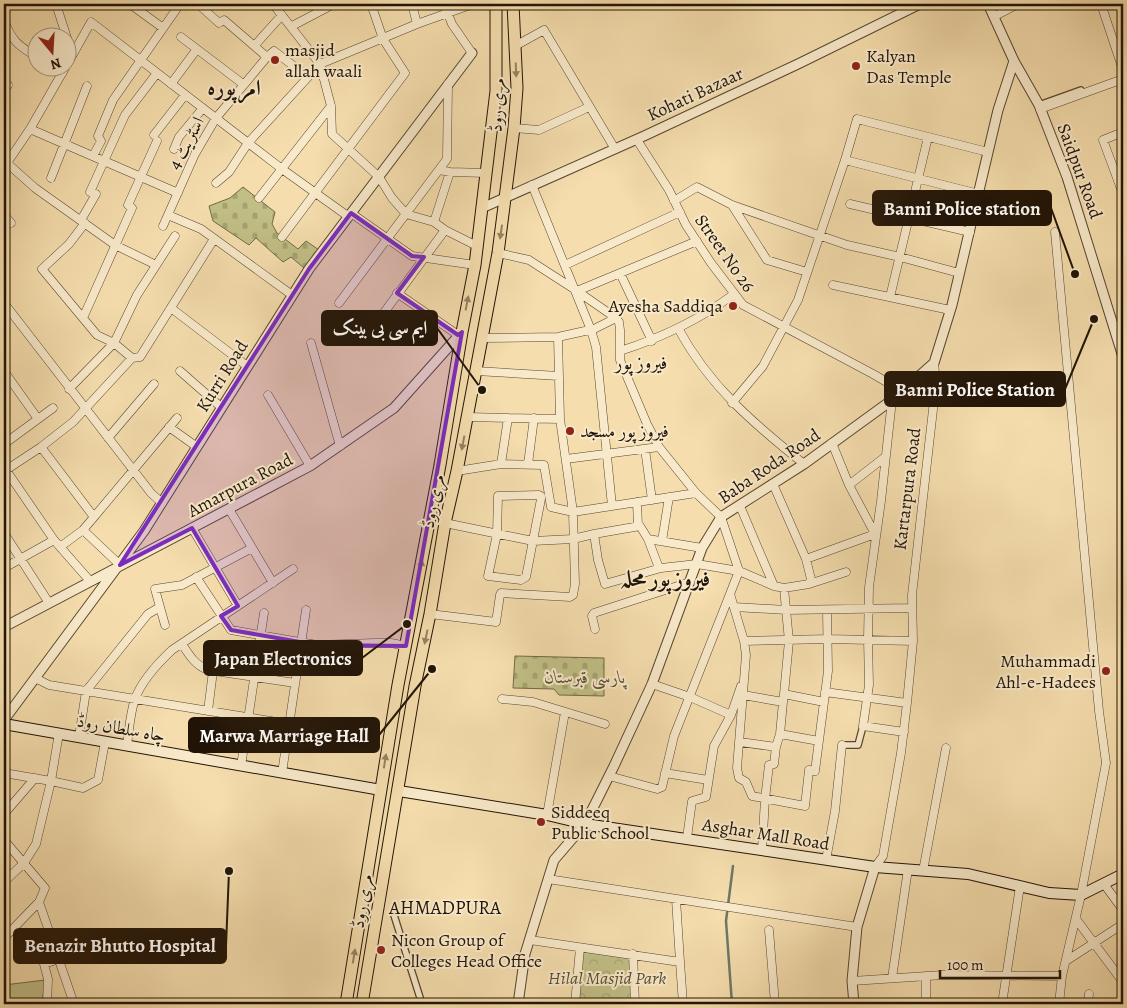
<svg xmlns="http://www.w3.org/2000/svg" width="1127" height="1008" font-family="Alegreya,Amiri,serif">
<style>
.grass{fill:#c1bf86;stroke:#716a46}
.cemetery{fill:url(#cemetery-stones);stroke:#716a46}
.park{fill:url(#park-crowns);stroke:#716a46}
.lines{fill:none;stroke-linecap:round;stroke-linejoin:round}
.stream{stroke:#6b7969;stroke-width:2.5}
.pedestrian-casing{stroke:#564630;stroke-width:8}
.minor-casing{stroke:#564630;stroke-width:9}
.tertiary-casing{stroke:#564630;stroke-width:11}
.secondary-casing{stroke:#211407;stroke-width:12}
.primary-casing{stroke:#211407;stroke-width:13}
.pedestrian{stroke:#f8e9ca;stroke-width:5.5}
.minor{stroke:#f8e9ca;stroke-width:8}
.tertiary{stroke:#f8e9ca;stroke-width:9}
.secondary{stroke:#f8e9ca;stroke-width:10}
.primary{stroke:#f5ddad;stroke-width:11}
.oneway{fill:#968362}
.marked{fill:#7b2cbf;fill-opacity:0.2;stroke:#7b2cbf;stroke-width:4;stroke-linejoin:round}
.poi-dot{fill:#8f2418;stroke:#f8e9ca;stroke-width:2}
.labels{text-anchor:middle;stroke-width:4;stroke-linejoin:round;paint-order:stroke}
.poi-label{font-size:18px;fill:#211407;stroke:#f8e9ca;text-anchor:start}
.street-label{font-size:18px;fill:#211407;stroke:#f8e9ca}
.park-label{font-size:18px;font-style:italic;fill:#595033;stroke:#f8e9ca}
.neighbourhood-label{font-size:19px;fill:#211407;stroke:#f8e9ca}
.district-label{font-size:22px;font-weight:bold;fill:#211407;stroke:#f8e9ca}
.leader{fill:none;stroke:#211407;stroke-width:2}
.callout-dot{fill:#211407;stroke:#f8e9ca;stroke-width:2}
.callout{fill:#211407;stroke:#211407;stroke-width:2}
.callout-label{font-size:19px;text-anchor:middle;font-weight:bold;fill:#fff}
</style>
<defs>
<pattern id="cemetery-stones" width="16" height="16" patternUnits="userSpaceOnUse" patternTransform="scale(1.25)"><rect width="16" height="16" fill="#c1bf86"/><path d="M2 7V4a2 2 0 0 1 4 0v3zM10 15v-3a2 2 0 0 1 4 0v3z" fill="#a6a372"/></pattern>
<pattern id="park-crowns" width="20" height="18" patternUnits="userSpaceOnUse" patternTransform="scale(1.25)"><rect width="20" height="18" fill="#c1bf86"/><path d="M2 6a3 3 0 1 1 6 0M12 15a3 3 0 1 1 6 0" fill="none" stroke="#a6a372"/></pattern>
</defs>
<rect width="100%" height="100%" fill="#f5ddad"/>
<filter id="stains"><feTurbulence type="fractalNoise" baseFrequency=".004" numOctaves="4"/><feColorMatrix values="0 0 0 0 .2 0 0 0 0 .09 0 0 0 0 .02 0 0 0 .5 -.17"/></filter>
<radialGradient id="worn" r=".72"><stop offset=".6" stop-color="#630" stop-opacity="0"/><stop offset="1" stop-color="#630" stop-opacity=".3"/></radialGradient>
<path class="grass" d="M45 980 42 1004H4V985Z"/>
<path class="cemetery" d="M243 187 275 212 272 224 277 233 298 249 306 241 319 250 304 268 291 257 283 262 256 238 249 245 213 221 209 206 230 198Z
M515 656 604 658V696L559 695 554 689 513 688Z"/>
<path class="park" d="M580 948 633 954 635 1004H575Z"/>
<g class="lines">
<path class="stream" d="M732 1004 726 921 733 866"/>
<g class="pedestrian-casing">
<path id="pedestrian" d="M1039 105 1081 90
M842 745H858L863 726
M393 912 422 1004"/>
</g>
<g class="minor-casing">
<path id="minor" d="M56 4 67 38
M130 4 163 28
M198 4 219 23 224 20 267 57
M412 4 417 24
M444 4 452 24 472 53
M473 4 417 24 320 64 331 106 332 134 379 177 392 198 406 214 434 222 445 230 477 246
M1101 4 1123 70
M995 16 1018 4
M4 19C11 41 19 46 38 58
M292 26 334 4
M181 37 243 84
M255 45 282 15
M515 46 544 30 615 149
M68 63 91 22 282 169 349 217
M52 68 62 74
M171 84 197 49
M4 89 8 85
M1040 109 1123 79
M514 128 539 130 589 107
M30 129 178 193
M1123 132 1103 140 1123 194
M154 135 185 95
M637 140 669 190 686 225 711 263 743 305 873 374 902 391
M174 149 179 137 203 108
M93 156 101 141 98 136 113 100 180 4
M845 160 979 194
M4 162 7 163 35 188 115 245 156 265
M7 163 30 129 65 68
M439 170 450 172 487 173
M51 178 87 86
M216 183 229 172 248 143 320 64 273 4
M532 185 591 330 596 347 612 506
M259 198 331 106
M674 201 697 187 732 205 847 245 900 257 959 273
M850 204 970 232
M732 205 767 260 807 272
M351 213 412 256 475 265
M4 215 11 223
M168 215 201 229 292 295
M81 220 96 194 90 192 125 115 157 73
M434 222 450 172
M85 223 69 244 42 269 97 335 114 343 132 358
M163 226 195 154 216 118 267 57 274 51 308 77
M1055 232 1099 711 1106 763 1081 895 1062 976 1059 1004
M282 237 405 73 383 39 371 4
M498 253 529 260 574 289 616 318 619 322 620 330V360L647 424 659 447 696 493 721 517 739 571 730 594 744 641 746 655 737 768 739 778 746 782 752 796 805 806 809 770 815 771 824 702
M565 265 680 212
M620 273 652 341
M833 285 950 310
M577 291 697 241
M397 293 458 335
M890 297 928 137
M4 303 151 493 162 503
M339 303 447 159 448 84
M171 308 247 366
M83 318 132 208 128 205 157 141
M678 328C709 386 754 424 804 464
M482 338 558 337 594 329 616 318
M363 341 445 230
M311 343 340 446
M620 351C661 338 699 320 734 294
M4 371 38 419
M180 371 221 407
M476 371 559 376
M69 389 114 343 137 295 175 236
M268 395 310 466
M892 400 881 501 869 587 868 639 869 685 863 726 904 732
M732 403 763 366 798 300 845 160 857 119 988 152
M467 417 560 419
M169 427 197 447
M108 438 154 384
M4 444 53 408
M41 447 94 517 83 530 120 565
M645 449 652 500
M566 459 659 447
M501 464 508 418
M528 464 534 418
M457 471 501 464 544 465 551 507 573 512 696 493
M773 484 806 559
M849 485 885 457
M539 495 541 496V499L526 577 521 580 488 576 497 534 498 496Z
M637 502 638 526
M740 506 774 586
M229 509 273 583
M94 517 177 418
M445 523 533 541 573 539 594 534 640 526 648 539 702 548
M192 528 238 606
M4 533 49 603
M594 534 598 560 605 584 661 568 697 564 739 571 774 586 784 588 809 584 811 579 806 559 875 534 849 485 832 443
M648 539 659 568
M662 541 669 497
M60 547 83 530
M4 568 54 540
M196 577 231 630 317 645 375 643H391L406 646
M90 581 54 540 6 470 41 447 73 422 132 358 140 357 214 239
M809 584 846 572
M734 607 786 610 912 608
M430 614 496 622 500 595 501 593 570 597 573 595 575 584 573 512 560 419 558 337
M165 625 155 589 182 585 252 548
M595 629 592 616 594 613 690 582
M744 641 828 639 913 641
M182 644C189 655 195 665 208 670L295 683
M35 678 49 685 289 724
M652 684 690 697 731 715
M825 692 907 703
M784 694 789 641 784 588
M743 695 783 702 784 694 824 702 828 671 827 610
M502 699 533 702 605 724
M208 711 213 671
M59 733 51 781 83 788 98 780 105 742
M780 734 783 702
M79 737 86 691 148 614 160 607
M740 742 776 747 780 734 819 741
M127 745C129 731 130 713 135 699 142 680 157 664 172 650L293 569
M241 766 264 613
M4 773 51 781 36 844 24 863 4 882
M282 773 306 610
M665 773 708 780
M609 776 657 789 662 787 674 736 730 594
M4 814 35 778
M547 815 565 712
M687 838 692 801 706 797 714 746 731 715 741 686
M4 840 45 888 39 902 74 1004
M762 850 765 799 769 765 774 764 776 747
M826 860 835 811 842 745
M875 867 883 856 901 753 907 703 913 641 912 595 936 383 934 363
M923 871 946 748
M548 879 857 927
M1104 884 1123 910
M676 899 680 962
M1076 919 1123 982
M769 930 775 1004
M4 938 39 902
M530 940 680 962 683 1004
M633 954 635 1004
M1066 961 1123 924
M892 978 908 869
M852 981 943 975 1062 976
M47 1004 48 979 44 964 59 959
M575 1004 580 948
M926 1004V976
M1002 1004 1020 886
M1088 1004 1089 994"/>
</g>
<g class="tertiary-casing">
<path id="tertiary" d="M988 4 1014 61 1039 105 1067 177 1123 357
M482 208 644 136 798 64 920 4
M4 627 310 466 394 408 462 332
M4 720 144 531 309 269 472 53
M518 1004 525 954 554 860 585 824 614 766 652 684 702 548 721 517 804 464 892 400 934 363 952 305 998 110 1014 61
M854 1004 852 981 857 927 875 867"/>
</g>
<g class="secondary-casing">
<path id="secondary" d="M4 724 381 790
M399 791 547 815 585 824 875 867 968 874 1049 893 1081 895 1123 874"/>
</g>
<g class="primary-casing">
<path id="primary" d="M346 1004 398 685 440 465 462 332 475 265 496 91V4
M362 1004 415 686 430 614 445 523 457 471 498 253 514 128 517 88 513 4"/>
</g>
<use href="#pedestrian" class="pedestrian"/>
<use href="#minor" class="minor"/>
<use href="#tertiary" class="tertiary"/>
<use href="#secondary" class="secondary"/>
<use href="#primary" class="primary"/>
</g>
<defs><path id="oneway-solid" d="M-6-.8H1V-3.2L6.5 0L1 3.2V.8H-6Z" transform="scale(1.25)"/></defs>
<g class="oneway">
<use href="#oneway-solid" transform="translate(516 70) rotate(88)"/>
<use href="#oneway-solid" transform="translate(501 232) rotate(98)"/>
<use href="#oneway-solid" transform="translate(467 303) rotate(-79)"/>
<use href="#oneway-solid" transform="translate(463 443) rotate(101)"/>
<use href="#oneway-solid" transform="translate(421 567) rotate(-79)"/>
<use href="#oneway-solid" transform="translate(426 637) rotate(102)"/>
<use href="#oneway-solid" transform="translate(385 761) rotate(-81)"/>
<use href="#oneway-solid" transform="translate(354 956) rotate(-81)"/>
</g>
<path class="marked" d="M351 213 412 256 424 257 397 293 458 335 462 332 406 646 317 645 231 630 221 616 238 606 192 528 120 565 309 269Z"/>
<g class="poi-dot">
<circle cx="275" cy="60" r="5"/>
<circle cx="856" cy="66" r="5"/>
<circle cx="733" cy="306" r="5"/>
<circle cx="570" cy="431" r="5"/>
<circle cx="1106" cy="671" r="5"/>
<circle cx="541" cy="822" r="5"/>
<circle cx="381" cy="950" r="5"/>
</g>
<g class="labels">
<g class="poi-label">
<text x="285" y="56">masjid<tspan x="285" dy="21">allah waali</tspan></text>
<text x="866" y="62">Kalyan<tspan x="866" dy="21">Das Temple</tspan></text>
<text x="723" y="312" text-anchor="end">Ayesha Saddiqa</text>
<text x="580" y="437">فیروز پور مسجد</text>
<text x="1096" y="667" text-anchor="end">Muhammadi<tspan x="1096" dy="21">Ahl-e-Hadees</tspan></text>
<text x="551" y="818">Siddeeq<tspan x="551" dy="21">Public School</tspan></text>
<text x="391" y="946">Nicon Group of<tspan x="391" dy="21">Colleges Head Office</tspan></text>
</g>
<g class="street-label">
<text transform="translate(695 94) rotate(-25)" y="6">Kohati Bazaar</text>
<text transform="translate(497 105) rotate(-87)" y="6">مری روڈ</text>
<text transform="translate(186 143) rotate(-62)" y="6">اسٹریٹ 4</text>
<text transform="translate(1080 171) rotate(70)" y="6">Saidpur Road</text>
<text transform="translate(725 253) rotate(55)" y="6">Street No 26</text>
<text transform="translate(222 376) rotate(-58)" y="6">Kurri Road</text>
<text transform="translate(769 466) rotate(-34)" y="6">Baba Roda Road</text>
<text transform="translate(240 485) rotate(-28)" y="6">Amarpura Road</text>
<text transform="translate(907 489) rotate(-83)" y="6">Kartarpura Road</text>
<text transform="translate(433 501) rotate(-78)" y="6">مری روڈ</text>
<text transform="translate(121 728) rotate(10)" y="6">چاہ سلطان روڈ</text>
<text transform="translate(766 834) rotate(9)" y="6">Asghar Mall Road</text>
<text transform="translate(362 901) rotate(-80)" y="6">مری روڈ</text>
</g>
<g class="park-label">
<text x="585" y="683">پارسی قبرستان</text>
<text x="607" y="984">Hilal Masjid Park</text>
</g>
<g class="neighbourhood-label">
<text x="641" y="369">فیروز پور</text>
<text x="445" y="914">AHMADPURA</text>
</g>
<g class="district-label">
<text x="234" y="95">امرپورہ</text>
<text x="665" y="586">فیروز پور محلہ</text>
</g>
</g>
<path class="leader" d="M1075 274L1051 208M482 390L437 328M1094 319L1065 389M407 624L362 658M432 669L379 735M229 871L226 946"/>
<g class="callout-dot">
<circle cx="1075" cy="274" r="5"/>
<circle cx="482" cy="390" r="5"/>
<circle cx="1094" cy="319" r="5"/>
<circle cx="407" cy="624" r="5"/>
<circle cx="432" cy="669" r="5"/>
<circle cx="229" cy="871" r="5"/>
</g>
<g class="callout">
<rect x="873" y="191" width="178" height="34" rx="5"/>
<rect x="322" y="311" width="115" height="34" rx="5"/>
<rect x="885" y="372" width="180" height="34" rx="5"/>
<rect x="204" y="641" width="158" height="34" rx="5"/>
<rect x="189" y="718" width="190" height="34" rx="5"/>
<rect x="14" y="929" width="212" height="34" rx="5"/>
</g>
<g class="callout-label">
<text x="962" y="215">Banni Police station</text>
<text x="380" y="334">ایم سی بی بینک</text>
<text x="975" y="396">Banni Police Station</text>
<text x="283" y="665">Japan Electronics</text>
<text x="284" y="742">Marwa Marriage Hall</text>
<text x="120" y="952">Benazir Bhutto Hospital</text>
</g>
<rect width="1127" height="1008" fill="none" stroke="#f5ddad" stroke-width="20"/>
<rect x="5" y="5" width="1117" height="998" fill="none" stroke="#211407" stroke-width="2.5"/>
<rect x="10" y="10" width="1107" height="988" fill="none" stroke="#211407"/>
<g transform="translate(52 52) rotate(162)"><circle r="24" fill="#f8e9ca" stroke="#a2947c"/>
<path d="M0-4L9 19L0 12L-9 19Z" fill="#8f2418"/>
<text y="-8" font-size="14" font-weight="bold" text-anchor="middle" fill="#211407">N</text>
</g>
<path d="M940 970v8h120v-8" fill="none" stroke="#211407" stroke-width="2.5"/>
<text x="947" y="970" font-size="15" fill="#211407" stroke="#f8e9ca" stroke-width="4" paint-order="stroke">100 m</text>
<rect width="100%" height="100%" filter="url(#stains)"/>
<rect width="100%" height="100%" fill="url(#worn)"/>
</svg>
